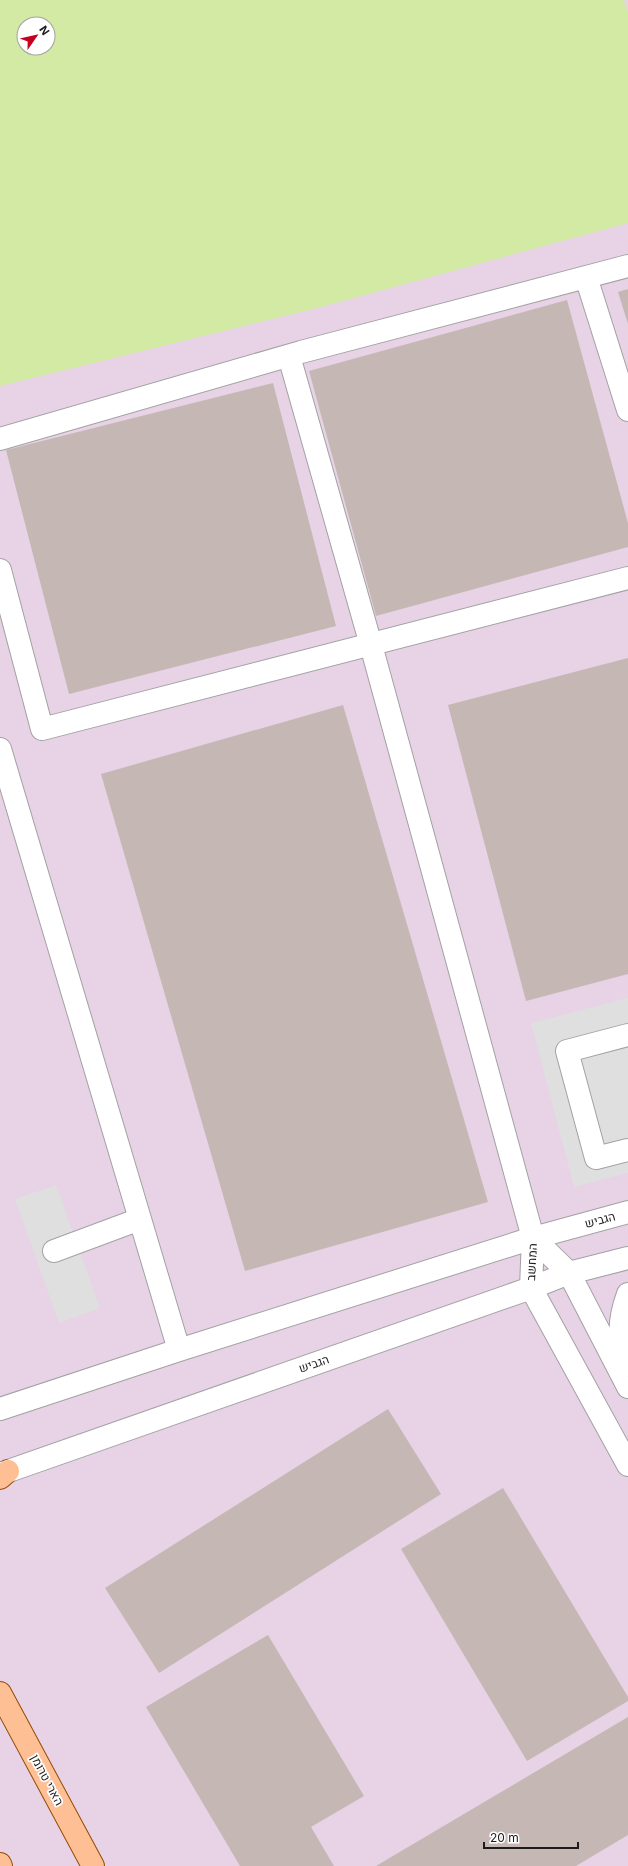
<svg xmlns="http://www.w3.org/2000/svg" width="628" height="1866" font-family="Inter,Heebo,sans-serif">
<style>
.industrial{fill:#e7d2e6}
.grass{fill:#d2eaa3;fill-rule:evenodd}
.parking{fill:#dfdfdf}
.building{fill:#c5b8b4}
.lines{fill:none;stroke-linecap:round;stroke-linejoin:round}
.minor-casing{stroke:#a2a2a2;stroke-width:24}
.major-casing{stroke:#934a00;stroke-width:24}
.minor{stroke:#fff;stroke-width:22}
.major{stroke:#ffbf94;stroke-width:22}
.labels{text-anchor:middle;stroke-width:3.5;stroke-linejoin:round;paint-order:stroke}
.street-label{font-size:12px;fill:#1b1b1b;stroke:#fff}
</style>
<rect width="100%" height="100%" fill="#ede7e0"/>
<path class="industrial" d="M122 0H628V1866H0V53L24 48H48Z"/>
<path class="grass" d="M0 0H624L628 13V223L321 307 0 386ZM24 24H48V48H24Z"/>
<path class="parking" d="M628 998V1173L574 1187 531 1023Z
M56 1185 100 1308 59 1323 15 1199Z"/>
<path class="building" d="M628 289V324L618 292Z
M567 300 628 523V547L376 616 309 371Z
M273 383 336 626 69 694 6 450Z
M628 658V974L526 1001 448 705Z
M343 705 488 1202 245 1271 101 774Z
M388 1409 441 1494 159 1673 105 1588Z
M503 1488 628 1697V1701L527 1761 401 1549Z
M268 1635 364 1796 311 1827 334 1866H240L146 1707Z
M628 1717V1835L576 1866H376Z"/>
<g class="lines">
<g class="minor-casing">
<path id="minor" d="M586 277 628 410
M289 356 371 645 533 1238 531 1288 628 1465
M0 439 301 352 628 266
M0 570 42 729 628 578
M0 749 179 1350
M628 1035 567 1051 596 1158 628 1150
M533 1238 569 1273 628 1387
M54 1251 140 1219
M625 1366C619 1338 618 1321 628 1294
M0 1409 179 1350 533 1238 628 1212
M0 1474 531 1288 569 1273 628 1258"/>
</g>
<g class="major-casing">
<path id="major" d="M0 1478 8 1471
M0 1693 93 1866
M0 1864 1 1866"/>
</g>
<use href="#minor" class="minor"/>
<use href="#major" class="major"/>
</g>
<g class="labels">
<g class="street-label">
<text transform="translate(600 1220) rotate(-15)" y="4">הגביש</text>
<text transform="translate(532 1262) rotate(-87)" y="4">המחשב</text>
<text transform="translate(314 1364) rotate(-19)" y="4">הגביש</text>
<text transform="translate(47 1780) rotate(62)" y="4">הארי טרומן</text>
</g>
</g>
<g transform="translate(36 36) rotate(56)"><circle r="19" fill="#ffffff" stroke="#a4a4a4"/>
<path d="M0-3L7 15L0 10L-7 15Z" fill="#c70020"/>
<text y="-6" font-size="11" font-weight="bold" text-anchor="middle" fill="#1b1b1b">N</text>
</g>
<path d="M484 1842v6h94v-6" fill="none" stroke="#1b1b1b" stroke-width="2"/>
<text x="490" y="1842" font-size="12" fill="#1b1b1b" stroke="#ffffff" stroke-width="3" paint-order="stroke">20 m</text>
</svg>
